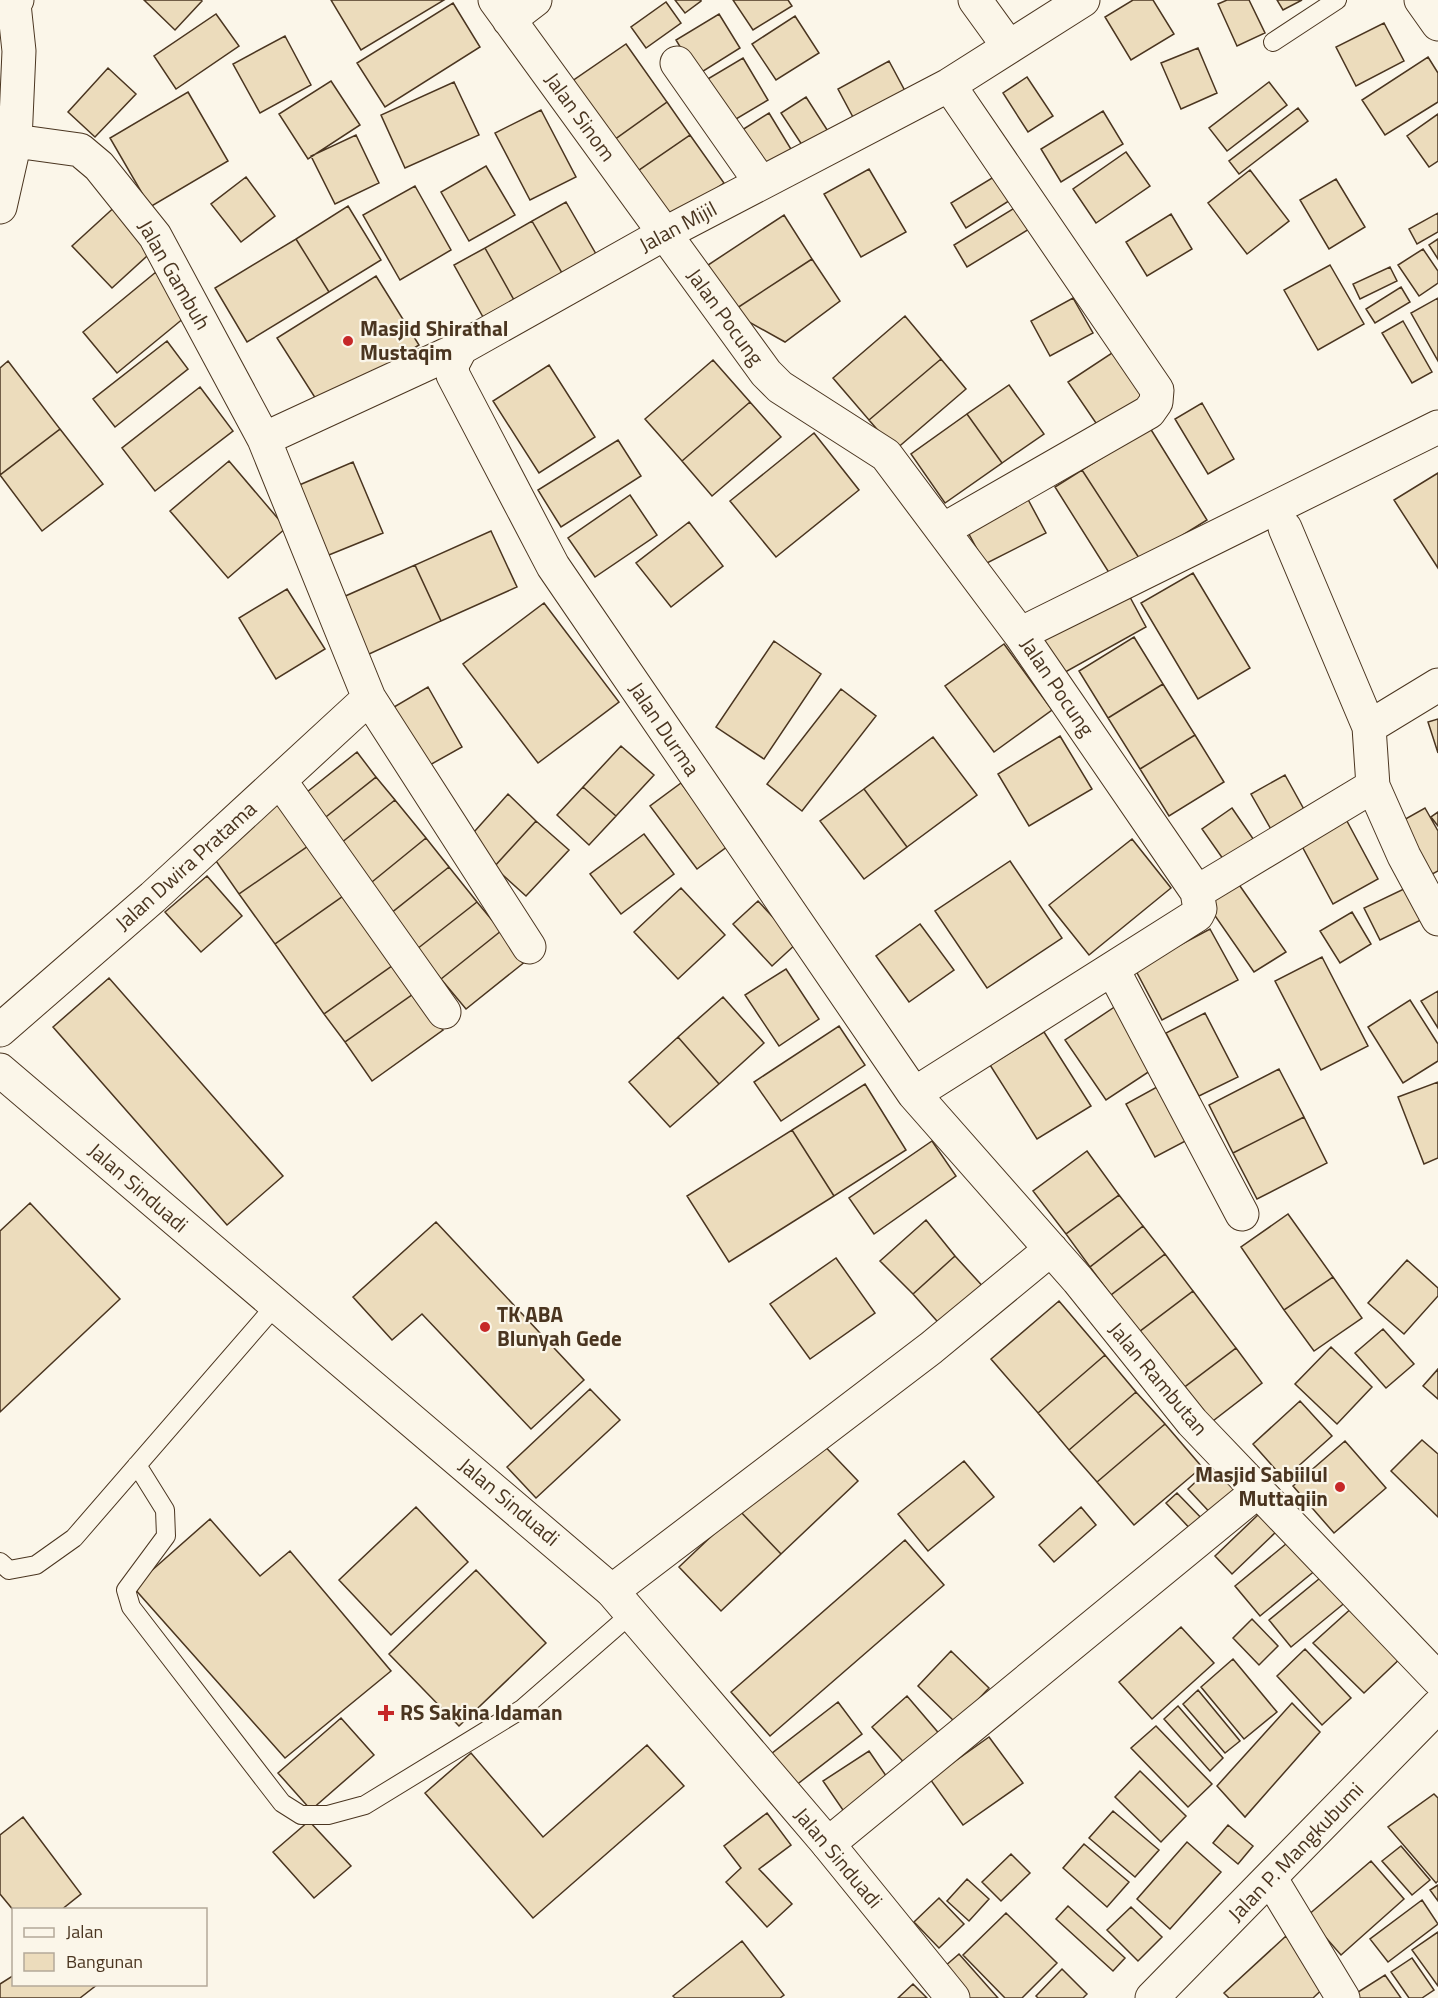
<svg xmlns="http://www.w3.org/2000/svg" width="1438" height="1998" font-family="'Titillium Web',sans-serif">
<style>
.building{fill:#ecdcbc;stroke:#4a3520;stroke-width:1.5}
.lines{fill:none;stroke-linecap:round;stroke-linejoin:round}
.service-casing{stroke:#4a3520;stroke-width:20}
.minor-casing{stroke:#4a3520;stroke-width:35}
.tertiary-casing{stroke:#4a3520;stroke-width:35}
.primary-casing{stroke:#4a3520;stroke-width:35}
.service{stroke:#fbf6e9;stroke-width:18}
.minor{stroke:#fbf6e9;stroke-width:33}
.tertiary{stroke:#fbf6e9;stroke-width:33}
.primary{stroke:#fbf6e9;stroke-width:33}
.poi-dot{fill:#c62828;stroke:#fbf6e9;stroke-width:2}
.labels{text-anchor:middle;stroke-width:4.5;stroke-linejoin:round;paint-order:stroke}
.street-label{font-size:21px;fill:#4a3520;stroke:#fbf6e9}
.poi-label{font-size:21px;font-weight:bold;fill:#4a3520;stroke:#fbf6e9;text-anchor:start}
</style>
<rect width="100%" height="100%" fill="#fbf6e9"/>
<path class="building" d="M144 0H201L202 1 175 30Z
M331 0H444L361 50Z
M675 0H701V1L685 13Z
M733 0H788L792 6 753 30Z
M1133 0H1153L1174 34 1131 60 1105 17Z
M1227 0H1249L1265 33 1237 46 1218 4Z
M1277 0H1302L1283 10Z
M666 2 681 23 646 48 631 27Z
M453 3 480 47 385 107 357 63Z
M216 14 239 46 176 89 154 56Z
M719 14 740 48 697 75 676 40Z
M795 16 819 53 776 80 752 44Z
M1384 23 1404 61 1356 86 1336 47Z
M285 36 311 85 260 113 233 64Z
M626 44 667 102 607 145 565 86Z
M1198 48 1217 93 1181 109 1161 63Z
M1428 57 1438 73V102L1385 135 1362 100Z
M743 58 768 100 726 125 701 83Z
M889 61 905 91 854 119 838 89Z
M108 68 136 94 95 137 68 112Z
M1027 77 1053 116 1028 132 1003 93Z
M331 81 360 125 308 159 279 114Z
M454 82 479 135 405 168 381 115Z
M1269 82 1287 105 1227 151 1209 128Z
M188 92 228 161 150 207 110 138Z
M806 97 833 139 808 154 781 113Z
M667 102 690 135 629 177 607 145Z
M1298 108 1308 121 1239 174 1229 161Z
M541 110 576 177 530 200 495 133Z
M1103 111 1123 144 1061 182 1041 149Z
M769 113 797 159 770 176 742 130Z
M1438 114V161L1429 167 1407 136Z
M356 135 379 183 335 204 311 156Z
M690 135 724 183 663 225 629 177Z
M1126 152 1150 186 1096 223 1073 189Z
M486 166 515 215 469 241 441 192Z
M869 169 906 232 861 257 824 194Z
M1250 170 1289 221 1247 254 1208 203Z
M997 175 1012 199 966 228 951 203Z
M246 177 275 216 241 242 211 204Z
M1336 179 1365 227 1329 249 1300 200Z
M415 186 451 250 400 280 363 215Z
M566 202 596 254 562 273 532 221Z
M119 203 158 246 112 288 72 246Z
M1021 204 1034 226 967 267 954 245Z
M348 206 381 260 329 292 296 239Z
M1438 213V232L1417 244 1409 229Z
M1171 214 1192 249 1147 276 1126 242Z
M784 215 812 259 731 312 702 269Z
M532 221 562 273 514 300 485 248Z
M296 239 329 292 247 342 215 288Z
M1438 239V259L1429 245Z
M485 248 514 300 483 317 454 265Z
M1423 249 1438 271V283L1419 296 1398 265Z
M812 259 840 301 785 342 731 312Z
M1330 265 1364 324 1318 350 1284 290Z
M1390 267 1397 281 1360 299 1353 284Z
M156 272 190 313 117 373 83 332Z
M376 276 419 345 321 407 277 338Z
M1401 287 1410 302 1375 323 1366 309Z
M1073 298 1093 333 1050 356 1031 321Z
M1438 298V361L1411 313Z
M905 316 941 359 869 420 833 378Z
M1403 321 1432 372 1412 383 1382 333Z
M167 341 188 369 115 427 93 399Z
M1115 351 1144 396 1098 426 1068 382Z
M941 359 966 389 895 450 869 420Z
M713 360 750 402 682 461 645 419Z
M8 361 60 429 0 475V368Z
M549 365 595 437 539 473 493 401Z
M1009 385 1044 434 1002 463 967 414Z
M200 387 233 431 155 491 122 448Z
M750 402 781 437 712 496 682 461Z
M1202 403 1234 459 1208 474 1175 419Z
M967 414 1002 463 945 503 911 454Z
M1150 428 1207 520 1141 561 1082 470Z
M60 429 103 484 42 531 0 475Z
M814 433 859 490 776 557 730 501Z
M618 440 641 476 561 527 538 490Z
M229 461 286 528 228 578 170 511Z
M353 462 383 533 319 559 290 489Z
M1082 470 1141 561 1113 579 1055 487Z
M1438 473V568L1394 500Z
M1024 492 1046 533 985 564 963 523Z
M630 495 657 535 595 577 568 538Z
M689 522 723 566 671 607 636 563Z
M491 531 517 587 441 621 415 565Z
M415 565 441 621 367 655 341 598Z
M1193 573 1250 668 1198 699 1141 603Z
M1124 586 1146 627 1060 675 1037 634Z
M287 589 325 649 276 679 239 618Z
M544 603 619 702 538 763 463 664Z
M1134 637 1163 684 1108 718 1079 671Z
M774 641 821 674 764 759 716 727Z
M1004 644 1052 710 994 752 945 686Z
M1163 684 1195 735 1140 769 1108 718Z
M428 687 462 747 428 766 394 707Z
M841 689 876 716 802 811 767 784Z
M1438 719V753L1428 722Z
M1195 735 1224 782 1169 816 1140 769Z
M1060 736 1092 789 1029 826 998 774Z
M933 737 977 795 907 847 864 789Z
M621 746 654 775 616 816 583 787Z
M357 752 376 777 317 824 297 800Z
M1285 775 1306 813 1272 831 1251 794Z
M376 777 395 800 336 847 317 824Z
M681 783 728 846 697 869 650 806Z
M583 787 616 816 589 845 557 815Z
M864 789 907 847 864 879 820 821Z
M508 794 536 821 494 867 466 841Z
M279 798 311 844 239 894 207 848Z
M395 800 426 838 367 886 336 847Z
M1232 808 1258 846 1228 866 1202 829Z
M1425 808 1438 831V871L1423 879 1393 826Z
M1341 810 1378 879 1333 904 1296 835Z
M1438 812V826L1431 817Z
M536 821 569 850 526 896 494 867Z
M644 834 674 874 621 914 590 874Z
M426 838 449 867 390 914 367 886Z
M1132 839 1171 888 1089 955 1049 905Z
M311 844 346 894 275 944 239 894Z
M1010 861 1062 938 987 988 935 911Z
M449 867 477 902 417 949 390 914Z
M207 876 242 916 201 952 165 912Z
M1233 876 1286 952 1254 972 1202 897Z
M1408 887 1423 919 1380 940 1364 908Z
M681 888 725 935 678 979 634 932Z
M346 894 396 963 324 1014 275 944Z
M758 901 797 943 772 966 733 924Z
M477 902 501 931 441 979 417 949Z
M1352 912 1371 944 1340 963 1320 931Z
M920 924 954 970 909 1002 876 956Z
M1210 929 1238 980 1162 1020 1135 969Z
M501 931 526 961 466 1009 441 979Z
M1322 957 1368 1046 1321 1070 1275 981Z
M396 963 416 992 345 1042 324 1014Z
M786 969 819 1019 779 1046 745 995Z
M109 978 283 1176 227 1225 53 1027Z
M1438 991V1028L1421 1001Z
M416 992 443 1030 372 1081 345 1042Z
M723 997 764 1043 719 1084 678 1037Z
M1410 1000 1438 1044V1061L1403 1083 1368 1027Z
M1116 1006 1156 1067 1106 1100 1065 1040Z
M1205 1013 1238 1077 1199 1096 1166 1033Z
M839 1026 865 1065 781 1121 754 1082Z
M1044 1032 1091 1106 1037 1139 990 1065Z
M678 1037 719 1084 670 1127 629 1082Z
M1279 1069 1304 1117 1233 1153 1209 1105Z
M1166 1082 1195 1136 1155 1157 1126 1104Z
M1438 1082V1158L1424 1164 1398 1097Z
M865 1084 906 1150 834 1196 792 1130Z
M1304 1117 1327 1163 1257 1199 1233 1153Z
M792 1130 834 1196 729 1262 687 1196Z
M932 1141 956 1176 874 1234 849 1198Z
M1087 1151 1119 1195 1066 1234 1033 1191Z
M1119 1195 1143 1226 1090 1267 1066 1234Z
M30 1203 120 1299 0 1412V1231Z
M1288 1214 1333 1277 1284 1310 1241 1247Z
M926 1220 955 1256 913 1294 880 1261Z
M436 1222 584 1380 531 1429 422 1314 392 1340 353 1297Z
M1143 1226 1165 1254 1111 1295 1090 1267Z
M1165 1254 1193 1291 1139 1332 1111 1295Z
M955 1256 987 1291 944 1329 913 1294Z
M836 1258 875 1313 810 1359 770 1304Z
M1407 1260 1438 1288V1296L1404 1334 1368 1303Z
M1333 1277 1362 1318 1314 1351 1284 1310Z
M1193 1291 1236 1348 1182 1389 1139 1332Z
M1059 1301 1105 1355 1038 1413 991 1359Z
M1383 1329 1414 1364 1386 1388 1355 1353Z
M1331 1347 1372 1387 1337 1424 1295 1384Z
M1236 1348 1262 1383 1209 1424 1182 1389Z
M1105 1355 1136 1392 1069 1450 1038 1413Z
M1438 1369V1399L1423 1386Z
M590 1389 620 1420 536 1498 507 1467Z
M1136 1392 1165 1424 1097 1482 1069 1450Z
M1300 1401 1332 1436 1284 1479 1253 1444Z
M1165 1424 1202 1467 1134 1525 1097 1482Z
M816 1437 858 1481 781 1554 739 1510Z
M1422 1440 1438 1454V1517L1391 1471Z
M1345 1441 1386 1488 1334 1533 1293 1486Z
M1219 1460 1248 1491 1216 1519 1188 1489Z
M964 1461 994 1497 928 1551 898 1514Z
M1177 1493 1208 1525 1196 1535 1166 1503Z
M416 1507 468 1562 391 1635 339 1580Z
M1081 1507 1096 1525 1054 1562 1039 1545Z
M739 1510 781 1554 721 1611 679 1567Z
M1261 1512 1278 1530 1232 1574 1215 1556Z
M210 1519 260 1576 290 1551 391 1671 285 1758 133 1587Z
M1292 1539 1317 1569 1260 1616 1235 1586Z
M905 1540 944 1585 770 1736 731 1692Z
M476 1570 546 1643 459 1726 389 1654Z
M1325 1574 1347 1601 1291 1647 1269 1620Z
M1354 1606 1406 1653 1364 1693 1313 1643Z
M1252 1619 1278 1646 1259 1665 1233 1638Z
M1181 1627 1214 1663 1152 1719 1119 1682Z
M1305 1649 1351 1698 1322 1725 1277 1676Z
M951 1651 989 1688 956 1723 918 1686Z
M1233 1659 1277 1712 1244 1739 1201 1687Z
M1198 1690 1240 1741 1225 1753 1183 1704Z
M907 1696 942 1737 908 1767 872 1727Z
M838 1702 862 1734 795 1786 771 1754Z
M1292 1703 1320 1732 1245 1817 1217 1786Z
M1178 1706 1223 1758 1210 1771 1164 1719Z
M341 1718 374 1755 311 1810 278 1773Z
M1156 1726 1212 1784 1188 1807 1131 1748Z
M989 1737 1023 1783 963 1825 930 1779Z
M647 1745 684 1786 533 1918 425 1793 471 1753 543 1837Z
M869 1751 891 1783 845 1813 823 1781Z
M1140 1771 1186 1816 1161 1842 1115 1797Z
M1434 1794 1438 1798V1881L1436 1883 1388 1827Z
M1113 1811 1159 1850 1135 1877 1089 1838Z
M767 1813 791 1845 759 1869 792 1904 767 1927 726 1882 741 1868 724 1846Z
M23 1817 81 1894 61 1910 14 1911 0 1894V1835Z
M309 1821 351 1866 314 1898 273 1852Z
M1228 1825 1253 1846 1238 1864 1213 1843Z
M1187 1842 1221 1872 1170 1929 1137 1899Z
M1084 1844 1129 1882 1107 1907 1063 1868Z
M1401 1846 1430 1880 1412 1895 1382 1861Z
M1011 1854 1030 1873 1001 1901 982 1882Z
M1371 1861 1404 1899 1341 1955 1307 1916Z
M967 1879 989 1899 969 1921 947 1901Z
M1438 1885V1901L1430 1890Z
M939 1898 964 1924 939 1948 914 1922Z
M1422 1900 1438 1924 1388 1962 1370 1939Z
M1068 1906 1125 1958 1113 1971 1056 1919Z
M1131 1907 1162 1937 1138 1961 1107 1930Z
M1006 1913 1057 1963 1022 1998H1005L963 1955Z
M1438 1932V1986L1412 1950Z
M1286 1936 1329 1983 1313 1998H1229L1224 1993Z
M742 1941 784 1995 780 1998H675L673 1996Z
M959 1954 998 1998H959L937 1973Z
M1412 1958 1434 1990 1422 1998H1409L1391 1972Z
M1062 1969 1087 1994 1083 1998H1038L1036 1996Z
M14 1975V1984H98L80 1998H0V1984Z
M1385 1975 1401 1998H1358L1355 1994Z
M913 1984 927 1998H898Z"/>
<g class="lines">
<g class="service-casing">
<path id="service" d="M1273 42 1337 0
M137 1465 165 1510 166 1536 126 1590 131 1607 282 1803 301 1815H328L365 1805 522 1709 632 1613
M0 1562 9 1570 36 1565 74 1538 275 1306"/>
</g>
<g class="minor-casing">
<path id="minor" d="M495 0 766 373 780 387 886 455 1020 634 1197 892 1200 909 1197 915 914 1094
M975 0 1009 47
M1421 0 1438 24
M509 20 535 0
M677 63 761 183
M15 141 80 150 99 166 155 236 264 439 369 698 529 947
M0 207 15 141 19 51 14 4 17 0
M461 348 452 365 453 375 553 566 914 1094 1078 1280 1192 1422 1438 1679
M264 439 461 348 664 234 949 85 1083 0
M1285 528 1369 727 1373 786 1404 856 1438 919
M943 530 1149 412 1156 402 1157 390 949 85
M1020 634 1438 427
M1369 727 1438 685
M281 782 444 1012
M1197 892 1373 786
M1113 970 1242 1214
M0 1030 153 897 369 698
M612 1591 931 1348 1051 1249
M828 1844 1258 1491
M1271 1879 1343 1998"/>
</g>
<g class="tertiary-casing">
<path id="tertiary" d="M0 1070 612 1591 828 1844 953 1998"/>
</g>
<g class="primary-casing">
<path id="primary" d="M1152 1998 1438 1706"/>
</g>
<use href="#service" class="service"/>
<use href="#minor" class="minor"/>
<use href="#tertiary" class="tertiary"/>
<use href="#primary" class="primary"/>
</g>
<g class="poi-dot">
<circle cx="348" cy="341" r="6"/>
<circle cx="485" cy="1327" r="6"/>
<circle cx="1340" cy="1487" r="6"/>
<path d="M383 1704h6v6h6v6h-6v6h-6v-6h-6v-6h6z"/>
</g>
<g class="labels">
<g class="street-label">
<text transform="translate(580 117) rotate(54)" y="7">Jalan Sinom</text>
<text transform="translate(678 227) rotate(-28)" y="7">Jalan Mijil</text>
<text transform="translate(174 275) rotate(60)" y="7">Jalan Gambuh</text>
<text transform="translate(725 317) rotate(54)" y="7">Jalan Pocung</text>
<text transform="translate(1057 687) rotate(56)" y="7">Jalan Pocung</text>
<text transform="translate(664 729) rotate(56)" y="7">Jalan Durma</text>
<text transform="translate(186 866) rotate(-42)" y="7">Jalan Dwira Pratama</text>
<text transform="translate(138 1188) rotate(41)" y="7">Jalan Sinduadi</text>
<text transform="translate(1158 1379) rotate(50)" y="7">Jalan Rambutan</text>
<text transform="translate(509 1502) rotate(40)" y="7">Jalan Sinduadi</text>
<text transform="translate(1296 1852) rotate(-46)" y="7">Jalan P. Mangkubumi</text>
<text transform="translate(838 1858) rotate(50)" y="7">Jalan Sinduadi</text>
</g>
<g class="poi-label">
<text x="360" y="336">Masjid Shirathal<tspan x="360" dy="24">Mustaqim</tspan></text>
<text x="497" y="1322">TK ABA<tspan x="497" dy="24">Blunyah Gede</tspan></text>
<text x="1328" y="1482" text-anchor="end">Masjid Sabiilul<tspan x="1328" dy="24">Muttaqiin</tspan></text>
<text x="400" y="1720">RS Sakina Idaman</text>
</g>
</g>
<rect x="12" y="1908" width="195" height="78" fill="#fbf6e9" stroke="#b4a999" stroke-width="1.5"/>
<rect x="24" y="1928" width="30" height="9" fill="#fbf6e9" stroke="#b4a999" stroke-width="1.5"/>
<text x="66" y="1938" font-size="18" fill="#4a3520">Jalan</text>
<rect x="24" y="1953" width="30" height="18" fill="#ecdcbc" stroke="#b4a999" stroke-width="1.5"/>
<text x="66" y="1968" font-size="18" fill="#4a3520">Bangunan</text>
</svg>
